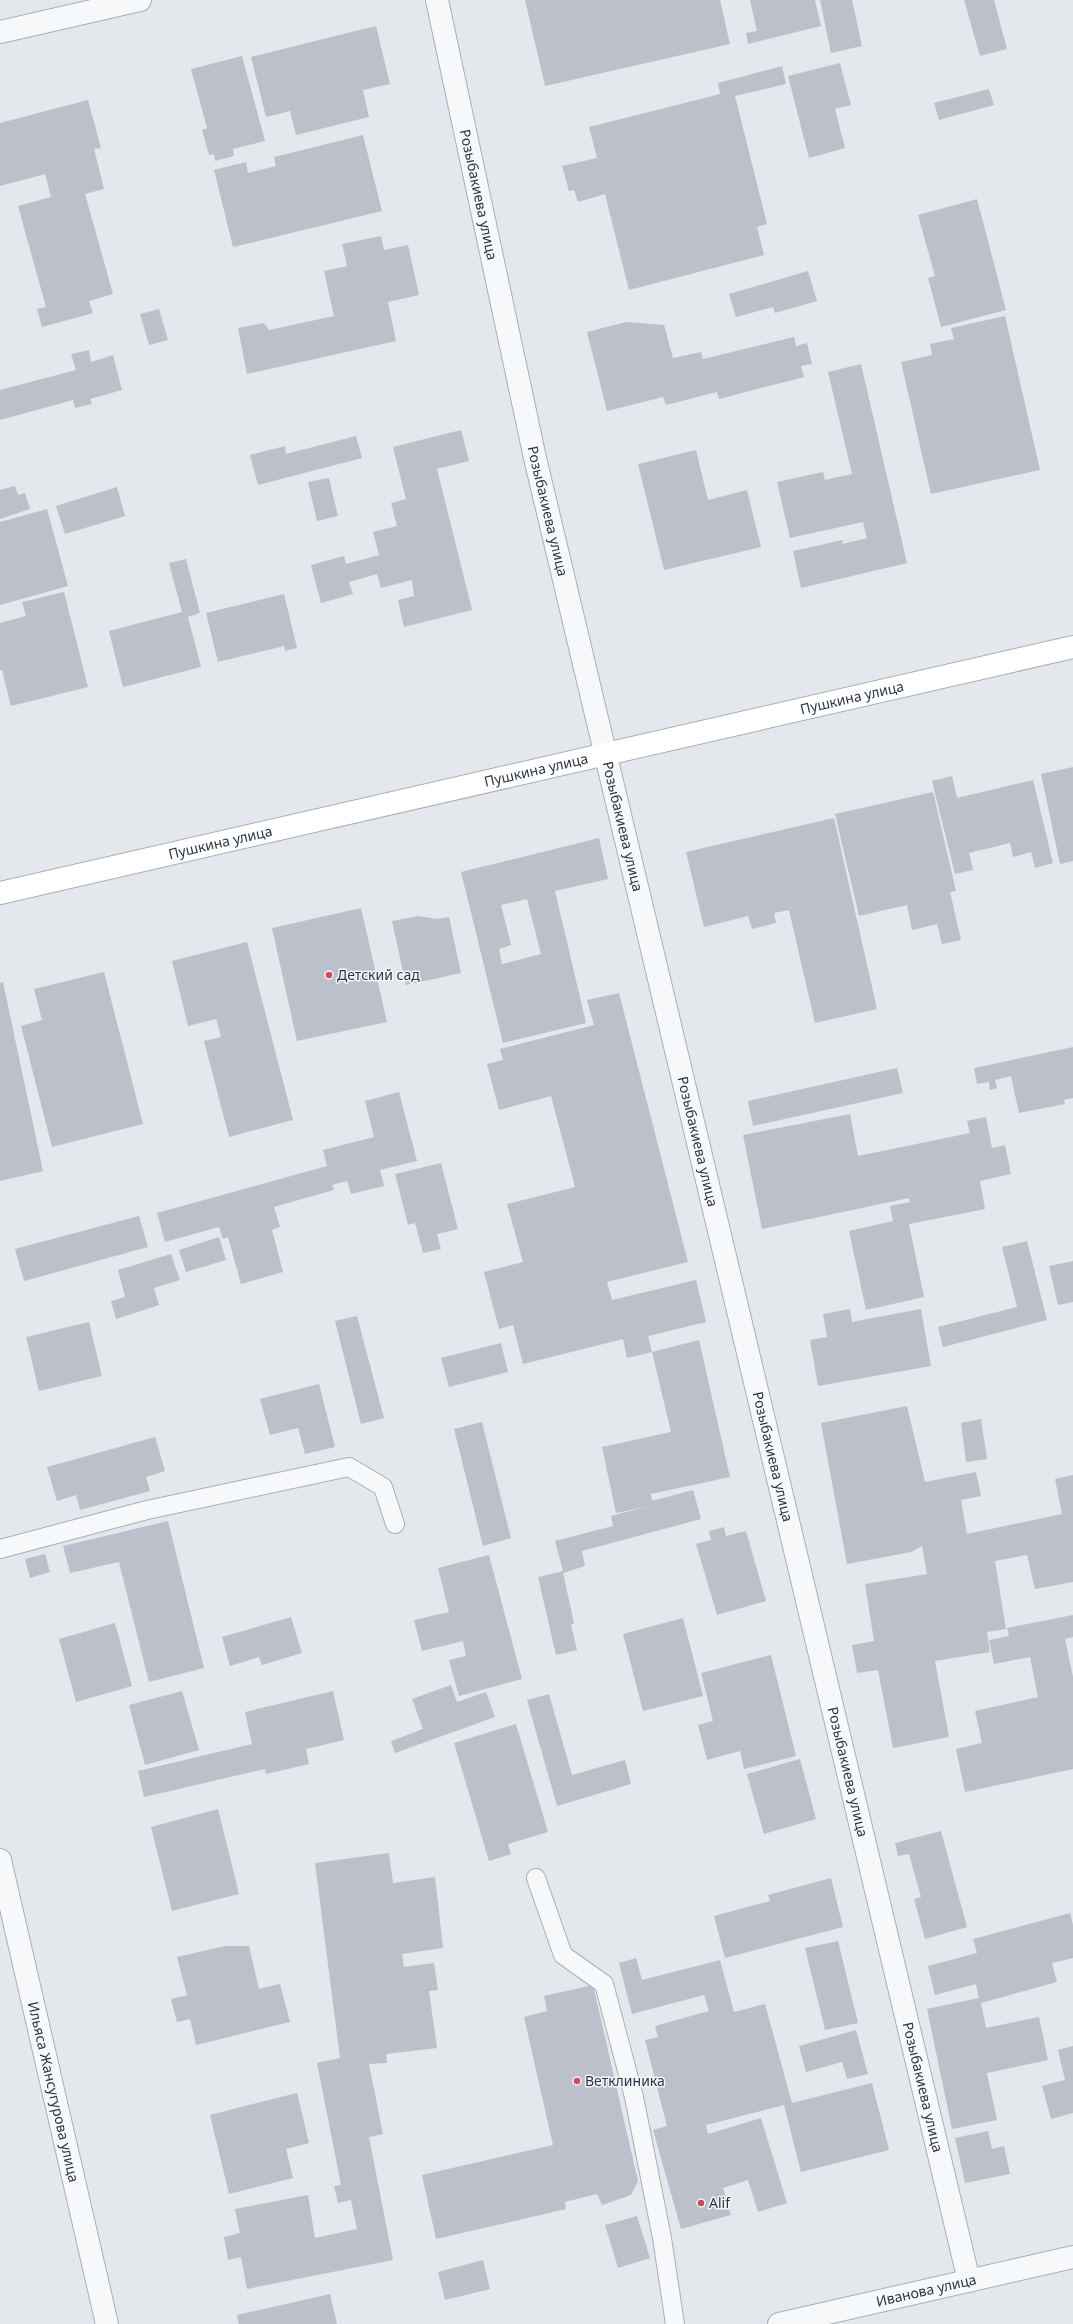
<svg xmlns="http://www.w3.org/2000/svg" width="1073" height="2324" font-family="'Noto Sans',sans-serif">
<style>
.building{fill:#bbc0ca;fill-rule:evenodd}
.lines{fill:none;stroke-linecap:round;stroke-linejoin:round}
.lane-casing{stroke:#a9aeb7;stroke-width:20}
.street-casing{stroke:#a9aeb7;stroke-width:24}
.secondary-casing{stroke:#a9aeb7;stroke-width:24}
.lane{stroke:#f7f8fa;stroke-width:18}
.street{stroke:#f7f8fa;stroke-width:22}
.secondary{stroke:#fff;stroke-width:22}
.poi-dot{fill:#d1495b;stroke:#f4f6f9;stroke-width:1.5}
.labels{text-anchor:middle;stroke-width:3;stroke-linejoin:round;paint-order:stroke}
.street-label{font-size:14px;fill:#2b3445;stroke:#f4f6f9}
.poi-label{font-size:14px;fill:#2b3445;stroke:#f4f6f9;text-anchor:start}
</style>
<rect width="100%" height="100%" fill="#e4e7ec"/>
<path class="building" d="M525 0H720L730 44 545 86Z
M750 0H815L821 26 748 44 746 33 757 31Z
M820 0H852L862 46 831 53Z
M964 0H994L1007 49 980 56Z
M376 26 390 84 363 90 369 117 296 135 290 111 266 117 251 57Z
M242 56 265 141 233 149 234 156 215 161 214 154 209 155 202 130 207 128 191 69Z
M840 63 851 105 835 109 845 148 809 158 788 76Z
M782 66 786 84 735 96 767 224 757 227 764 255 629 290 605 194 578 202 574 190 569 191 562 166 597 158 589 127 720 94 718 83Z
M989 89 994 105 939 120 934 103Z
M88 100 101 148 94 149 104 189 85 194 113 294 89 301 93 313 42 327 37 309 46 307 18 206 51 197 45 174 0 186V123Z
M363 135 382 211 233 247 214 170 246 162 248 173 276 166 274 157Z
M977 199 1006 310 941 327 928 278 935 276 918 215Z
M381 236 384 250 408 245 419 295 388 302 396 341 247 374 238 328 264 323 269 330 334 316 324 271 347 266 342 244Z
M808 271 817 301 775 313 773 307 736 317 729 294Z
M159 309 168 340 149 345 140 314Z
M1005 316 1040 470 931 494 901 362 932 355 930 344 954 339 951 328Z
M626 322 664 325 673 358 701 352 703 359 794 337 796 346 807 343 812 364 801 366 804 377 719 399 717 392 666 405 663 397 607 411 587 332Z
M89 350 91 362 113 355 122 390 90 399 92 404 75 408 73 400 0 420V390L76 370 71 354Z
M861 364 907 563 801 588 793 551 843 540 842 544 867 538 863 522 790 538 777 482 823 472 825 480 852 474 828 372Z
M461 430 469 461 437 469 472 610 404 627 398 600 414 596 412 580 381 588 377 574 349 582 353 594 321 603 311 565 344 556 346 564 379 555 373 532 397 526 391 503 406 499 393 447Z
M356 436 362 458 258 485 250 455 285 446 286 454Z
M696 450 708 500 747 490 761 547 664 570 638 464Z
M329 478 338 516 317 521 308 482Z
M15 486 18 495 25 493 30 509 0 519V490Z
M117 487 125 516 65 534 56 506Z
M47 509 68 586 0 605V522Z
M186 559 200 613 188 617 201 667 123 687 109 631 182 612 169 563Z
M64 592 88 687 11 706 2 670H0V623L26 616 22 602Z
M284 594 297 648 285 651 284 646 218 662 206 613Z
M1073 767V861L1060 864 1041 774Z
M952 776 957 798 1033 780 1053 863 1035 868 1031 852 1013 857 1010 843 969 853 973 870 955 874 932 781Z
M933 792 956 891 950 892 961 940 942 944 937 924 912 930 907 905 859 916 835 814Z
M834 818 877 1009 815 1023 789 910 774 913 776 923 752 929 748 916 704 927 686 852Z
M599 838 608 879 555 891 586 1023 503 1043 461 872ZM527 899 541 954 502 964 499 949 511 945 501 905Z
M361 908 387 1022 297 1041 272 928Z
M418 916 437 919 449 917 461 973 406 985 392 921Z
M247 942 293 1120 229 1137 204 1041 221 1037 216 1019 188 1026 172 961Z
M104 972 143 1124 52 1147 21 1026 42 1020 34 989Z
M3 982 43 1171 0 1181V983Z
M619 993 688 1262 607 1282 612 1300 696 1280 706 1322 648 1336 652 1352 627 1358 623 1339 523 1364 513 1325 499 1329 484 1272 523 1262 507 1204 575 1187 551 1096 499 1110 487 1064 503 1060 500 1049 594 1025 587 1000Z
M1073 1047V1098L1064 1100 1065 1104 1019 1113 1011 1076 995 1080 997 1088 990 1090 989 1082 977 1084 974 1068Z
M897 1068 903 1093 753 1126 748 1101Z
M399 1092 417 1161 380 1170 384 1186 351 1194 347 1181 332 1185 334 1190 274 1207 280 1227 272 1230 283 1272 241 1284 228 1237 223 1239 219 1227 165 1242 157 1213 327 1166 323 1150 374 1137 365 1101Z
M850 1114 858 1156 970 1133 967 1121 986 1117 992 1148 1005 1145 1011 1174 980 1181 985 1209 909 1224 924 1297 866 1310 849 1231 893 1221 890 1206 910 1202 909 1198 762 1229 743 1135Z
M441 1163 458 1229 437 1234 441 1249 423 1253 415 1223 408 1225 395 1174Z
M139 1216 148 1247 24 1281 15 1249Z
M219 1237 226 1260 186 1272 179 1250Z
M1027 1241 1047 1320 943 1347 938 1327 1017 1307 1002 1247Z
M171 1254 180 1280 154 1288 159 1305 116 1319 111 1301 125 1297 118 1270Z
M1073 1261V1302L1058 1305 1049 1266Z
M850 1309 852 1322 921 1309 931 1366 818 1386 810 1340 827 1337 823 1314Z
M357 1316 384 1418 361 1424 335 1321Z
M89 1322 102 1376 39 1391 26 1337Z
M699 1340 730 1477 651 1494 652 1501 693 1490 701 1519 582 1551 585 1566 563 1573 574 1623 571 1625 577 1650 556 1655 538 1577 563 1571 555 1541 613 1526 611 1516 646 1507 616 1513 602 1447 671 1432 652 1352Z
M501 1343 508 1372 449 1387 441 1358Z
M319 1384 335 1447 305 1454 298 1428 270 1435 260 1399Z
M907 1406 925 1482 976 1472 981 1496 961 1500 967 1534 1062 1514 1055 1479 1073 1475V1582L1035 1589 1027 1555 995 1561 1006 1629 987 1632 990 1652 935 1661 949 1737 893 1748 878 1670 857 1673 852 1645 874 1641 865 1584 927 1574 922 1546 911 1552 847 1564 821 1423Z
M981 1419 987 1459 966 1462 961 1423Z
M482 1422 511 1538 483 1546 454 1429Z
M155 1437 165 1471 146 1477 150 1491 80 1510 76 1495 57 1501 47 1467Z
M168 1521 204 1668 149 1682 119 1562 70 1573 63 1546Z
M724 1527 726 1536 746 1531 766 1601 717 1615 696 1544 711 1540 709 1531Z
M45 1554 50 1572 30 1578 25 1559Z
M489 1555 522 1679 459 1696 449 1660 466 1656 463 1641 422 1651 414 1620 449 1612 438 1568Z
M1073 1615V1637L1065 1639 1073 1677V1769L965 1792 956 1749 982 1743 975 1711 1038 1697 1030 1657 994 1664 989 1640 1009 1636 1007 1628Z
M291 1617 302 1653 262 1665 259 1657 230 1666 222 1637Z
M683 1618 703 1696 643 1711 623 1634Z
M115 1623 132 1686 76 1702 59 1639Z
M771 1655 796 1756 744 1769 740 1751 707 1760 698 1725 713 1721 701 1673Z
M451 1685 457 1702 486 1692 495 1717 395 1753 391 1741 423 1729 412 1699Z
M182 1691 199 1750 145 1765 129 1705Z
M333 1691 344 1740 306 1749 309 1764 266 1774 265 1769 144 1797 138 1771 252 1744 245 1712Z
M549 1694 572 1775 625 1760 631 1784 557 1806 527 1700Z
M516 1724 548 1832 508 1844 511 1854 489 1861 454 1743Z
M800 1759 816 1819 764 1834 747 1774Z
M218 1809 239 1894 172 1911 151 1827Z
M941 1831 967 1927 925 1939 914 1899 921 1897 909 1854 898 1856 895 1843Z
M389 1853 393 1883 435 1877 443 1948 402 1954 404 1967 434 1963 438 1990 429 1991 437 2048 386 2054 387 2063 369 2064 383 2134 369 2137 393 2260 247 2289 241 2257 228 2260 224 2237 240 2233 235 2209 308 2195 315 2238 357 2229 351 2200 338 2203 334 2186 341 2185 317 2063 340 2058 315 1863Z
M831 1878 843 1927 725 1958 714 1916 770 1901 768 1895Z
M1070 1913 1073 1925V1958L1052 1963 1057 1982 981 2003 986 2028 1039 2017 1048 2060 987 2073 997 2120 952 2129 927 2009 979 1998 976 1984 935 1995 928 1966 977 1953 973 1939Z
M838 1941 858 2023 825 2030 805 1948Z
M225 1946H249L259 1989 280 1984 290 2022 196 2045 190 2019 177 2022 171 1999 187 1995 177 1957Z
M636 1958 642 1980 720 1960 734 2012 765 2004 792 2103 872 2083 889 2150 801 2172 784 2105 706 2125 708 2134 761 2118 787 2203 758 2212 748 2180 723 2188 731 2215 681 2229 653 2130 667 2126 645 2040 658 2037 655 2026 709 2011 704 1995 632 2014 619 1963Z
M593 1985 638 2181 631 2195 602 2205 597 2194 565 2202 566 2209 436 2239 422 2175 553 2145 524 2017 547 2011 544 1996Z
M856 2030 868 2074 847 2079 842 2062 806 2072 799 2046Z
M1073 2046V2113L1051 2119 1042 2086 1065 2080 1058 2050Z
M297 2093 309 2143 286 2149 293 2178 229 2194 210 2115Z
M988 2131 992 2149 1004 2146 1010 2174 965 2183 955 2138Z
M637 2216 650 2258 618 2268 605 2225Z
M483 2260 490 2289 445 2300 438 2272Z
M330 2294 337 2324H239L237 2315Z"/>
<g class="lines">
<g class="lane-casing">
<path id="lane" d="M0 1549 147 1510 349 1467 383 1487 395 1524
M536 1878 563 1955 604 1984 634 2097 662 2238 675 2324"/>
</g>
<g class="street-casing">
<g id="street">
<path id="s1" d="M437 0 535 458 969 2281"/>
<path d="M0 32 140 0"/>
<path id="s2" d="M0 1860 107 2324"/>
<path id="s3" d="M779 2324 1073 2257"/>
</g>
</g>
<g class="secondary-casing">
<g id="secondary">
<path id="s4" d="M0 893 1073 647"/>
</g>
</g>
<use href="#lane" class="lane"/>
<use href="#street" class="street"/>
<use href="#secondary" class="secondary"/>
</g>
<g class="poi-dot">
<circle cx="329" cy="975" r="4"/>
<circle cx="577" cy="2081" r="4"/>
<circle cx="701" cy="2203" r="4"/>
</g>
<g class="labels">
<g class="street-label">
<text dy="5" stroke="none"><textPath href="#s1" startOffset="199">Розыбакиева улица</textPath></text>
<text dy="5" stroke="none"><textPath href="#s1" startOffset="523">Розыбакиева улица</textPath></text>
<text dy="5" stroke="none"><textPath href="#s4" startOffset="874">Пушкина улица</textPath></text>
<text dy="5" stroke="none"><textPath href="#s4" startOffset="550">Пушкина улица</textPath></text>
<text dy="5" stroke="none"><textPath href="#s1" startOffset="847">Розыбакиева улица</textPath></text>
<text dy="5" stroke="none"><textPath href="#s4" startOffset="226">Пушкина улица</textPath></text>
<text dy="5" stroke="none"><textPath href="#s1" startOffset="1171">Розыбакиева улица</textPath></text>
<text dy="5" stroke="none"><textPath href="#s1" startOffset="1495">Розыбакиева улица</textPath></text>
<text dy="5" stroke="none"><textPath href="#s1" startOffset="1819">Розыбакиева улица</textPath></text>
<text dy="5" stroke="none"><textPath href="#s1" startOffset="2143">Розыбакиева улица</textPath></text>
<text dy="5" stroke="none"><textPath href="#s2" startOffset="238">Ильяса Жансугурова улица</textPath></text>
<text dy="5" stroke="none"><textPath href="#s3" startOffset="151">Иванова улица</textPath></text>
</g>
<g class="poi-label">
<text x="337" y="980">Детский сад</text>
<text x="585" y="2086">Ветклиника</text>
<text x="709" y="2208">Alif</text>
</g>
</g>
</svg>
